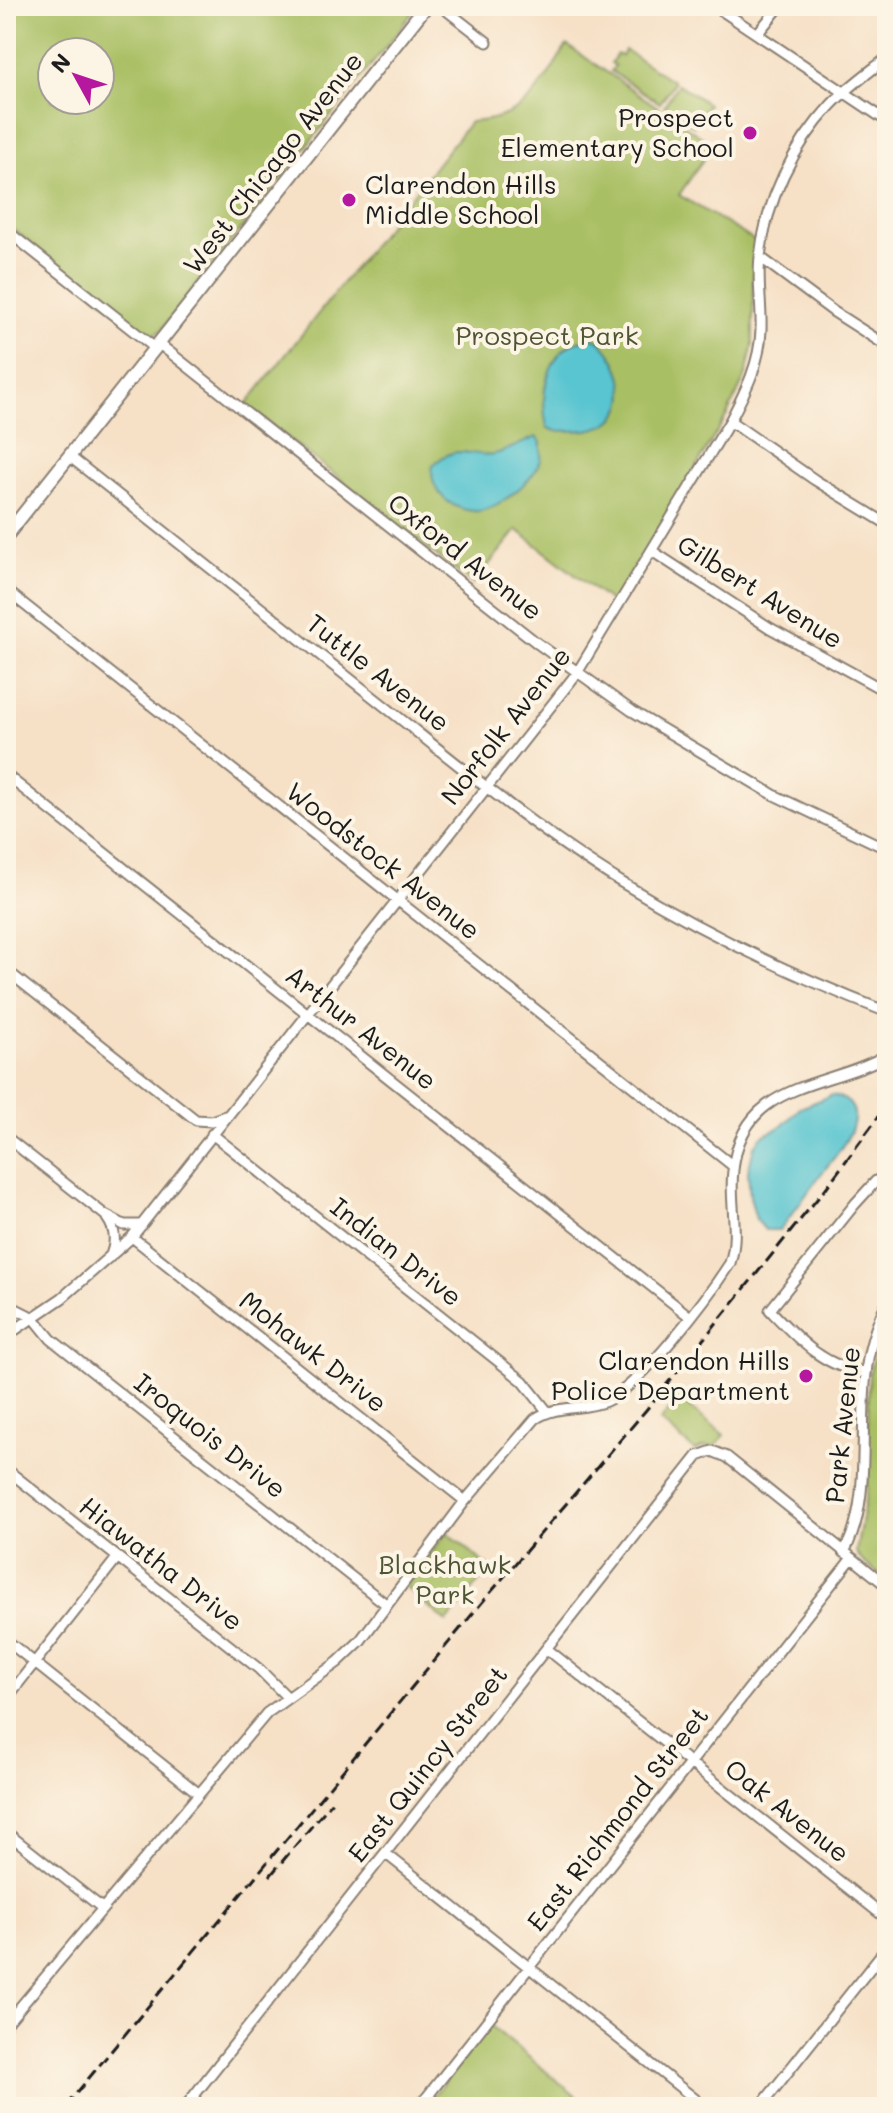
<svg xmlns="http://www.w3.org/2000/svg" width="893" height="2113" font-family="Mali,sans-serif">
<style>
.green{fill:#a9bf64;stroke:#626e40;stroke-width:2;fill-rule:evenodd}
.water{fill:#58c5d0;stroke:#3a7076;stroke-width:2}
.lines{fill:none;stroke-linecap:round;stroke-linejoin:round}
.minor-casing{stroke:#897e71;stroke-width:13}
.major-casing{stroke:#897e71;stroke-width:16}
.minor{stroke:#fff;stroke-width:9}
.major{stroke:#fff;stroke-width:12}
.rail{stroke:#1c1c1c;stroke-width:3;stroke-dasharray:12 6;stroke-linecap:butt}
.poi-dot{fill:#b5179e;stroke:#fcf5e5;stroke-width:3}
.labels{text-anchor:middle;stroke-width:8;stroke-linejoin:round;paint-order:stroke}
.poi-label{font-size:26px;fill:#1c1c1c;stroke:#fcf5e5;text-anchor:end}
.street-label{font-size:26px;fill:#1c1c1c;stroke:#fcf5e5}
.park-label{font-size:26px;fill:#4d5535;stroke:#fcf5e5}
</style>
<rect width="100%" height="100%" fill="#fcf5e5"/>
<filter id="ink" filterUnits="userSpaceOnUse"><feTurbulence type="fractalNoise" baseFrequency=".0125" numOctaves="2"/><feDisplacementMap in="SourceGraphic" scale="16" xChannelSelector="R" yChannelSelector="G"/><feConvolveMatrix kernelMatrix="1 2 1 2 8 2 1 2 1" color-interpolation-filters="sRGB"/></filter>
<filter id="wash" filterUnits="userSpaceOnUse"><feTurbulence type="fractalNoise" baseFrequency=".006" numOctaves="4" result="noise"/><feDisplacementMap in="SourceGraphic" scale="32" xChannelSelector="R" yChannelSelector="G"/><feGaussianBlur stdDeviation="1.8" result="paint"/><feColorMatrix in="noise" values="0 0 0 0 0 0 0 0 0 0 0 0 0 0 0 0 0 1.4 0 .05"/><feComposite in="paint" operator="in"/></filter>
<g filter="url(#wash)">
<rect width="100%" height="100%" fill="#f6e0c6"/>
<path class="green" d="M6 6H418L160 331 151 337 6 224ZM52 52H100V100H52Z
M567 45 713 145 679 195 757 242 753 281V345L746 375 727 415 614 605 517 530 473 584 246 405 470 122C527 119 539 89 567 45Z
M625 50 674 82 660 103 611 71 615 66 611 63 617 54 621 56Z
M678 84 708 104 694 126 664 106Z
M887 1316V1580L862 1561 856 1552 867 1489 869 1374Z
M679 1399 724 1435 715 1447H704L695 1451 660 1421Z
M447 1532 490 1568 447 1622 405 1587Z
M490 2025 589 2107H424Z"/>
<path class="water" d="M595 338C618 352 637 400 612 420 602 429 583 431 570 431 561 430 554 433 547 427 538 390 549 340 595 338Z
M536 437 541 442C540 448 542 454 541 460 534 480 500 508 479 511 453 513 427 490 433 465 459 441 468 458 494 454 503 453 528 440 536 437Z
M832 1095C878 1105 841 1150 825 1169 809 1189 796 1211 779 1230H765L756 1219 750 1197 748 1172 754 1147 762 1136 781 1127 800 1108Z"/>
</g>
<g filter="url(#ink)">
<g class="lines">
<g class="minor-casing">
<path id="minor" d="M441 6 487 42
M715 6 887 121
M757 34 780 6
M6 230 155 348
M760 257 834 312 887 346
M158 343 537 643 632 711 774 795 887 849
M730 421 815 480 887 524
M69 456C174 539 278 622 383 705 460 766 536 830 621 882 706 934 794 976 887 1012
M652 551 770 628 887 692
M6 590 733 1166
M6 775 689 1316
M6 970 196 1120 211 1121 225 1116
M212 1134 523 1381 547 1411
M6 1137 105 1215 124 1225H142
M107 1218C116 1230 116 1244 110 1257
M132 1237 465 1501
M6 1304 34 1318 51 1339 387 1605
M6 1307C11 1316 14 1324 6 1333
M6 1336 62 1298 132 1237 577 673 730 421C745 392 760 364 761 330 762 306 757 281 760 257 766 201 793 146 831 105 848 87 868 73 887 58
M866 1372C825 1369 797 1338 770 1310L855 1204 876 1181 887 1176
M6 1469 259 1669 287 1697
M844 1552C872 1503 859 1428 866 1374 868 1349 876 1325 887 1302
M6 1640 198 1793
M547 1649 887 1919
M6 1699 117 1558
M6 1832 102 1908
M385 1853 705 2107
M6 2024 267 1713 338 1662 360 1641 465 1501 535 1419C557 1404 582 1411 606 1401 641 1386 708 1297 730 1263 740 1232 729 1202 733 1170 742 1080 828 1089 887 1055
M6 2104 8 2107
M185 2107 698 1456 712 1451 727 1457 887 1586
M419 2107 852 1558
M760 2107 887 1947"/>
</g>
<g class="major-casing">
<path id="major" d="M6 536 426 6"/>
</g>
<use href="#minor" class="minor"/>
<use href="#major" class="major"/>
<path class="rail" d="M270 1876 332 1802
M65 2107 474 1612 646 1410 826 1188 887 1105"/>
</g>
</g>
<g class="poi-dot">
<circle cx="750" cy="133" r="8"/>
<circle cx="349" cy="200" r="8"/>
<circle cx="806" cy="1376" r="8"/>
</g>
<g class="labels">
<g class="poi-label">
<text x="734" y="127">Prospect<tspan x="734" dy="30">Elementary School</tspan></text>
<text x="365" y="194" text-anchor="start">Clarendon Hills<tspan x="365" dy="30">Middle School</tspan></text>
<text x="790" y="1370">Clarendon Hills<tspan x="790" dy="30">Police Department</tspan></text>
</g>
<g class="street-label">
<text transform="translate(273 163) rotate(-52)" y="9">West Chicago Avenue</text>
<text transform="translate(465 557) rotate(38)" y="9">Oxford Avenue</text>
<text transform="translate(760 592) rotate(32)" y="9">Gilbert Avenue</text>
<text transform="translate(378 673) rotate(38)" y="9">Tuttle Avenue</text>
<text transform="translate(506 726) rotate(-52)" y="9">Norfolk Avenue</text>
<text transform="translate(383 861) rotate(38)" y="9">Woodstock Avenue</text>
<text transform="translate(361 1028) rotate(38)" y="9">Arthur Avenue</text>
<text transform="translate(396 1252) rotate(38)" y="9">Indian Drive</text>
<text transform="translate(313 1352) rotate(38)" y="9">Mohawk Drive</text>
<text transform="translate(843 1425) rotate(-84)" y="9">Park Avenue</text>
<text transform="translate(210 1436) rotate(38)" y="9">Iroquois Drive</text>
<text transform="translate(161 1564) rotate(38)" y="9">Hiawatha Drive</text>
<text transform="translate(428 1764) rotate(-52)" y="9">East Quincy Street</text>
<text transform="translate(787 1811) rotate(38)" y="9">Oak Avenue</text>
<text transform="translate(618 1819) rotate(-52)" y="9">East Richmond Street</text>
</g>
<g class="park-label">
<text x="547" y="345">Prospect Park</text>
<text x="445" y="1574">Blackhawk<tspan x="445" dy="30">Park</tspan></text>
</g>
</g>
<rect width="893" height="2113" fill="none" stroke="#fcf5e5" stroke-width="32"/>
<g transform="translate(76 76) rotate(310)"><circle r="38" fill="#fcf5e5" stroke="#a29e95" stroke-width="2"/>
<path d="M0-6L14 30L0 20L-14 30Z" fill="#b5179e"/>
<text y="-12" font-size="22" font-weight="bold" text-anchor="middle" fill="#1c1c1c">N</text>
</g>
</svg>
